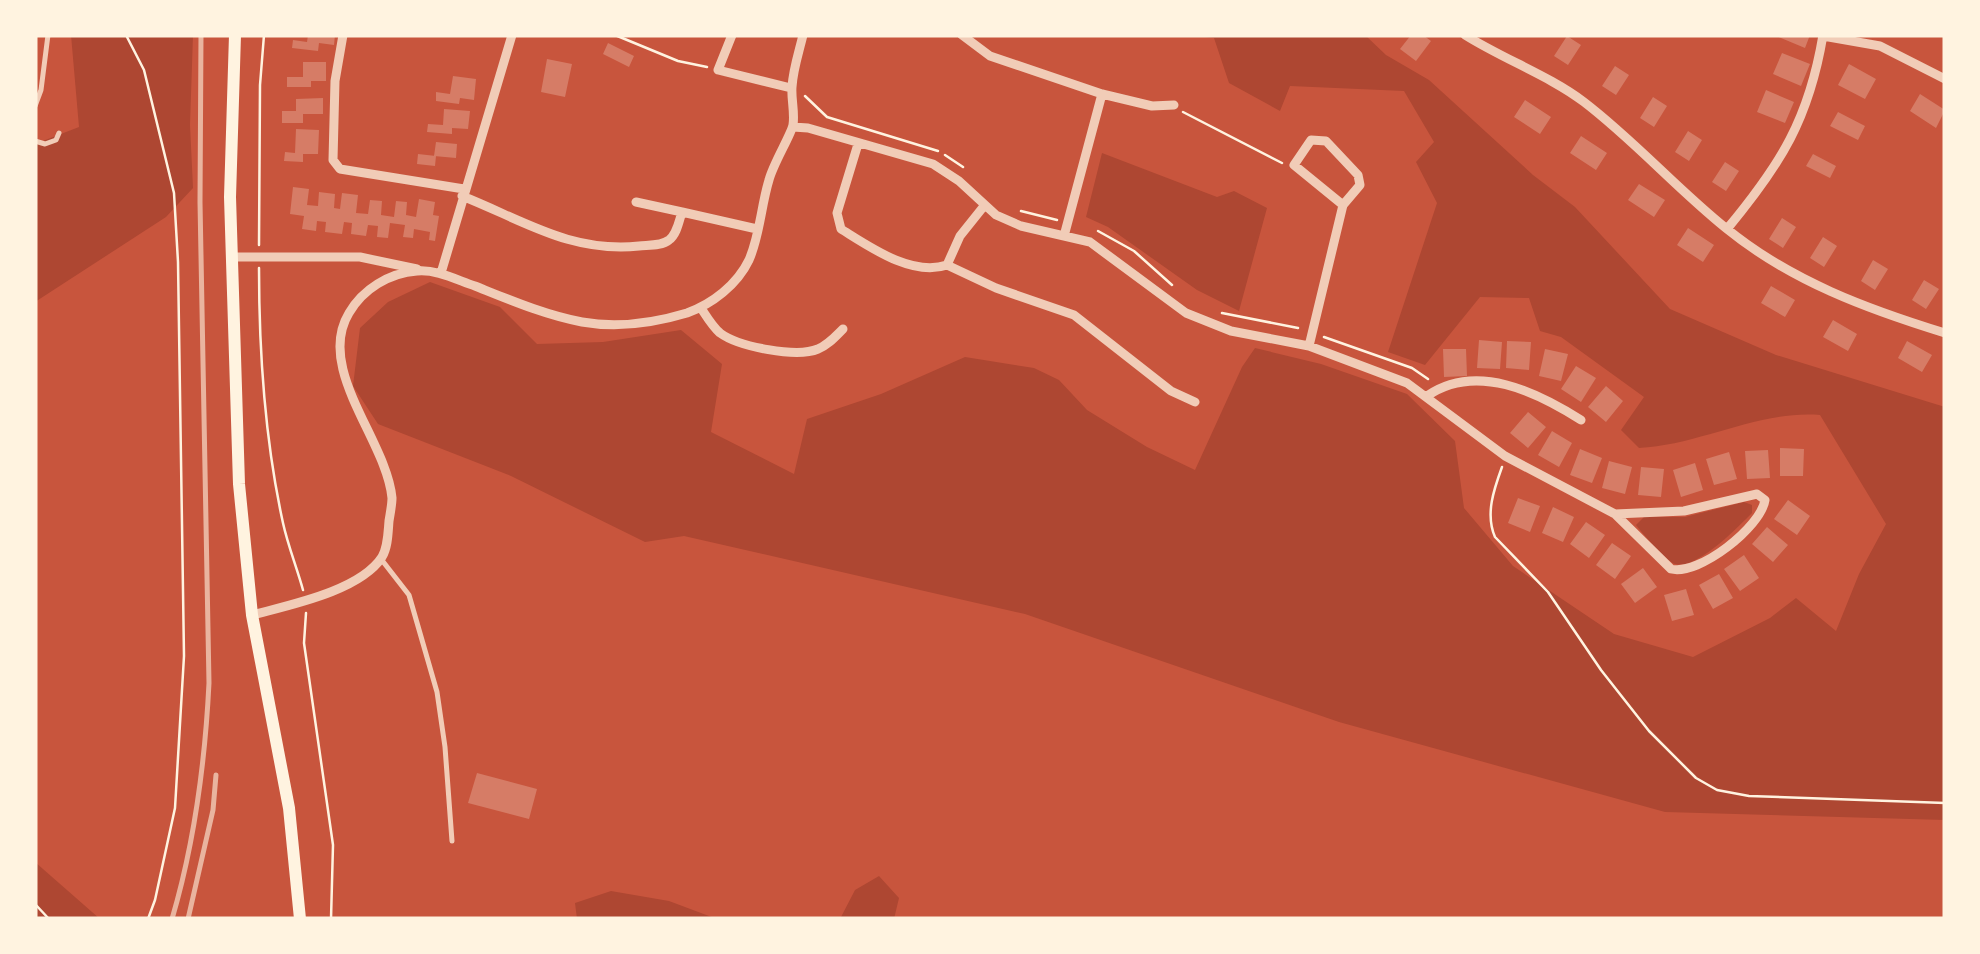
<svg xmlns="http://www.w3.org/2000/svg" width="1980" height="954" font-family="'Open Sans',sans-serif">
<style>
.green{fill:#ae4732}
.building{fill:#d67c66}
.lines{fill:none;stroke-linecap:round;stroke-linejoin:round}
.path{stroke:#fff3e0;stroke-width:2.5}
.service{stroke:#f1ccb7;stroke-width:5}
.minor{stroke:#f1ccb7;stroke-width:9}
.secondary{stroke:#fff3e0;stroke-width:12}
.rail{stroke:#e9b49f;stroke-width:5}
</style>
<rect width="100%" height="100%" fill="#c8553d"/>
<path class="green" d="M71 35H193L190 125 193 188 166 217 35 302V144L79 127Z
M1187 35H1365L1386 55 1429 80 1533 175 1575 207 1670 309 1776 355 1945 407V820L1665 812 1339 722 1025 614 684 536 645 542 511 476 378 424 353 386 360 328 388 302 430 282 500 307 537 344 603 342 681 330 722 364 711 432 794 474 807 419 881 394 965 357 1034 368 1059 380 1087 410 1147 447 1195 470 1242 367 1255 348 1321 364 1407 394 1455 441 1464 508 1513 566 1614 634 1693 657 1770 618 1796 598 1836 631 1859 574 1886 524 1820 415C1759 410 1700 445 1639 448L1621 430 1644 397 1561 337 1540 331 1529 298 1480 297 1425 365 1388 352 1437 203 1416 162 1434 142 1404 91 1290 86 1280 111 1229 83 1214 38Z
M1102 153 1217 197 1234 191 1267 208 1239 311 1197 290 1108 227 1086 217Z
M1744 502 1752 505V513C1738 527 1697 570 1675 564 1666 561 1642 533 1636 525L1644 517H1685Z
M35 862 100 919H35Z
M879 876 899 898 894 919H840L855 890Z
M611 891 669 901 717 919H577L575 903Z"/>
<path class="building" d="M308 35H335L334 45 319 43 318 51 292 48 293 40 307 42Z
M1411 35H1423L1431 41 1416 61 1400 49Z
M1774 35H1810L1805 48Z
M1567 36 1581 45 1568 65 1554 56Z
M608 43 634 56 629 67 603 54Z
M1782 53 1810 64 1801 86 1773 74Z
M547 59 572 64 565 97 541 92Z
M303 62H326V81H311V87H287V77H303Z
M1849 64 1876 79 1865 99 1838 85Z
M1615 66 1629 75 1616 95 1602 86Z
M453 76 476 79 474 100 460 98 459 104 436 101V92L450 94Z
M1766 90 1794 102 1785 123 1757 112Z
M1920 94 1945 110 1936 128 1910 111Z
M1653 97 1667 106 1654 127 1640 118Z
M323 98V114H303V123H282V111H296V99Z
M1525 100 1551 117 1540 134 1514 117Z
M444 109 470 111 468 129 452 128V134L427 132 428 124 443 125Z
M1838 112 1865 126 1858 140 1830 126Z
M296 129 319 130 318 154H303V162L284 161 285 152 295 153Z
M1688 131 1702 140 1689 161 1675 152Z
M1581 136 1607 153 1596 170 1570 153Z
M436 142 457 144 456 158 434 156Z
M418 154 436 156 435 166 417 164Z
M1813 154 1836 166 1830 178 1806 166Z
M1725 162 1739 171 1726 191 1712 182Z
M1639 184 1665 200 1654 217 1628 200Z
M293 187 309 189 307 205 318 206 319 192 335 194 334 208 340 209 342 193 358 195 356 213 368 214 370 200 382 201 381 215 394 217 396 201 407 202 406 215 416 217 419 199 435 202 433 215 439 216 435 241 429 240 430 232 414 229 413 238 403 237 405 225 390 223 388 238 377 237 378 226 368 225 366 236 351 234 352 223 344 222 342 234 325 232 326 222 317 221 316 231 302 229 304 216 290 214Z
M1782 218 1796 227 1783 248 1769 239Z
M1688 228 1714 245 1703 262 1677 245Z
M1823 237 1837 246 1824 267 1810 258Z
M1873 260 1888 269 1875 290 1861 281Z
M1924 280 1939 289 1926 309 1912 300Z
M1771 286 1795 300 1785 317 1761 303Z
M1833 320 1857 334 1848 351 1823 337Z
M1479 340 1502 342 1500 369 1477 368Z
M1507 341 1531 342 1529 370 1506 368Z
M1907 341 1932 355 1922 372 1898 358Z
M1443 349H1466L1467 376 1444 377Z
M1545 349 1568 354 1561 381 1539 376Z
M1576 366 1596 378 1581 402 1561 389Z
M1606 386 1623 401 1606 422 1588 407Z
M1528 412 1546 427 1528 448 1510 433Z
M1552 431 1572 443 1559 467 1538 455Z
M1780 448 1804 449 1803 476H1780Z
M1580 449 1602 458 1592 483 1570 475Z
M1768 450 1770 478 1747 479 1745 451Z
M1729 452 1737 479 1714 485 1706 459Z
M1609 461 1632 467 1625 494 1602 488Z
M1695 463 1703 490 1681 497 1673 470Z
M1641 467 1664 469 1661 497 1638 495Z
M1518 498 1540 506 1530 532 1508 523Z
M1788 500 1810 516 1797 535 1774 519Z
M1553 507 1574 517 1563 542 1542 533Z
M1586 522 1605 535 1589 558 1570 544Z
M1767 527 1788 545 1773 562 1752 544Z
M1612 543 1631 556 1615 579 1596 565Z
M1744 555 1759 578 1740 591 1724 569Z
M1643 568 1657 587 1635 603 1621 584Z
M1719 574 1733 598 1713 609 1699 585Z
M1686 589 1694 615 1672 621 1664 595Z
M477 773 537 789 529 819 468 803Z"/>
<g class="lines">
<path class="path" d="M126 35 144 70 174 193 178 262 184 656 175 808 155 900 148 919
M615 35 678 61 707 67
M805 96 827 117 938 151
M1183 112 1282 163
M945 155 963 167
M1021 211 1057 220
M1098 231 1134 251 1172 285
M259 245 260 85 264 35
M259 268C259 352 265 441 283 523 288 546 297 568 303 590
M1222 313 1298 328
M1324 337 1412 368 1428 379
M1502 467C1494 489 1485 514 1495 537L1548 592 1601 670 1649 731 1696 778 1717 790 1749 796 1945 803
M306 613 304 643 333 845 331 919
M35 904 49 919"/>
<path class="service" d="M35 106 41 90 48 35
M35 141 45 144 56 140 59 133
M381 559 409 595 437 692 445 747 452 841"/>
<path class="minor" d="M343 35 335 81 333 160 340 169 464 189
M732 35 718 70 791 88
M962 35 990 56 1102 94 1152 106 1174 105
M1465 35C1503 59 1550 76 1584 102 1635 141 1677 189 1727 229 1791 281 1867 309 1945 333
M1823 36 1880 46 1945 79
M793 127 808 128 933 164 959 181 996 215 1021 226 1090 242 1186 313 1231 331 1309 346 1407 383 1505 456 1615 514 1671 569C1699 576 1761 527 1765 500L1757 494 1684 511 1615 514
M858 144 837 213 841 229C870 247 912 277 947 265L960 236 984 206
M462 196C523 220 570 253 639 246 648 245 662 246 669 240 677 234 679 221 682 212L757 229
M636 202 682 212
M1727 229C1781 164 1809 119 1823 35
M1064 236 1102 94
M232 257H360L417 269
M947 265 996 288 1074 315 1171 391 1195 402
M441 273 512 35
M701 308C707 317 712 326 720 333 739 347 797 358 818 349 828 345 835 337 843 329
M1309 346 1343 205 1360 185 1358 175 1326 141 1311 140 1294 165 1343 205
M1427 396C1476 362 1537 392 1581 420
M252 615C289 605 360 591 382 557 388 547 388 533 389 521 390 514 392 505 392 498 387 441 315 369 349 313 363 289 389 273 417 271 436 269 457 280 475 286 510 300 545 315 582 322 616 328 654 323 687 313 712 304 737 285 749 260 760 235 761 206 769 180 773 164 791 135 793 125 795 112 791 99 792 87 793 69 799 52 803 35"/>
<path class="secondary" d="M235 35 230 197 239 484 252 615 289 808 300 919"/>
<path class="rail" d="M172 919C195 841 205 763 209 683L200 202 201 35
M188 919 213 810 216 775"/>
</g>
<rect width="1980" height="954" fill="none" stroke="#fff3e0" stroke-width="75"/>
</svg>
